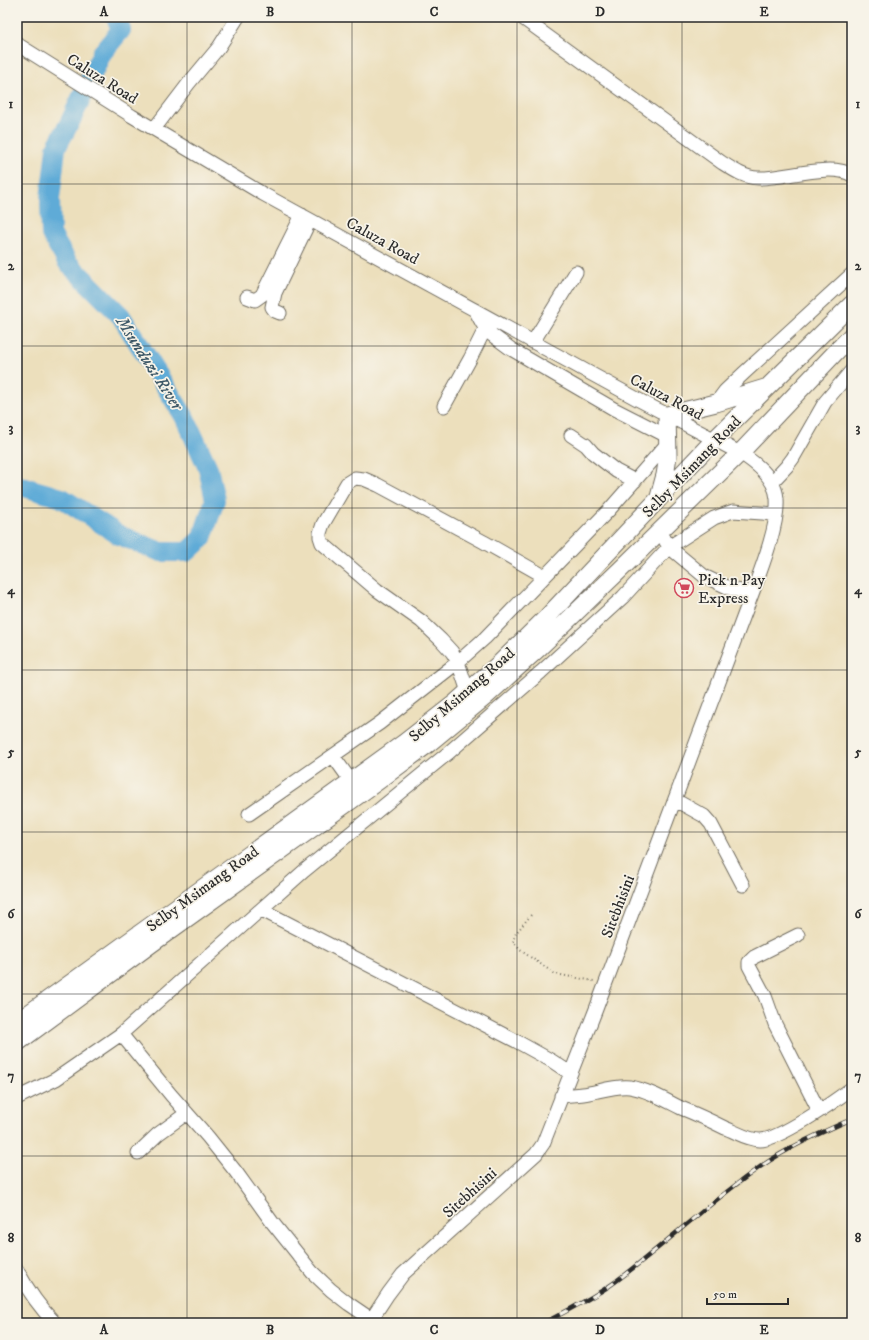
<svg xmlns="http://www.w3.org/2000/svg" width="869" height="1340" font-family="'IM FELL DW Pica',serif">
<style>
.lines{fill:none;stroke-linecap:round;stroke-linejoin:round}
.river{stroke:#5eabd7;stroke-width:20}
.minor-casing{stroke:#6f6a5e;stroke-width:15}
.major-casing{stroke:#6f6a5e;stroke-width:19}
.path{stroke:#6f6a5e;stroke-width:2;stroke-dasharray:1 3;stroke-linecap:butt}
.minor{stroke:#fff;stroke-width:13}
.major{stroke:#fff;stroke-width:17}
.rail-casing{stroke:#2b2b2b;stroke-width:4.5}
.rail{stroke:#f7f3e8;stroke-width:3;stroke-dasharray:9;stroke-linecap:butt}
.grid{fill:none;stroke:#2b2b2b;stroke-width:1;stroke-opacity:0.55}
.labels{text-anchor:middle;stroke-width:3.5;stroke-linejoin:round;paint-order:stroke}
.street-label{font-size:16px;fill:#2b2b2b;stroke:#f7f3e8}
.poi-label{font-size:16px;fill:#2b2b2b;stroke:#f7f3e8;text-anchor:start}
.water-label{font-size:17px;font-style:italic;fill:#3d5867;stroke:#f7f3e8}
.neatline{fill:none;stroke:#2b2b2b;stroke-width:1.5}
.grid-label{font-size:13px;text-anchor:middle;font-weight:bold;fill:#2b2b2b}
</style>
<rect width="100%" height="100%" fill="#f7f3e8"/>
<filter id="ink" filterUnits="userSpaceOnUse"><feTurbulence type="fractalNoise" baseFrequency=".025" numOctaves="2"/><feDisplacementMap in="SourceGraphic" scale="8" xChannelSelector="R" yChannelSelector="G"/><feConvolveMatrix kernelMatrix="1 2 1 2 8 2 1 2 1" color-interpolation-filters="sRGB"/></filter>
<filter id="wash" filterUnits="userSpaceOnUse"><feTurbulence type="fractalNoise" baseFrequency=".012" numOctaves="4" result="noise"/><feDisplacementMap in="SourceGraphic" scale="16" xChannelSelector="R" yChannelSelector="G"/><feGaussianBlur stdDeviation="0.9" result="paint"/><feColorMatrix in="noise" values="0 0 0 0 0 0 0 0 0 0 0 0 0 0 0 0 0 1.4 0 .05"/><feComposite in="paint" operator="in"/></filter>
<g filter="url(#wash)">
<rect width="100%" height="100%" fill="#ecdfbc"/>
<g class="lines">
<path class="river" d="M17 485 62 498 119 535 161 552H187L202 538 215 500 208 468 184 416 121 316 68 263 51 234 50 199 56 148 71 120 102 53 121 30 116 17"/>
</g>
</g>
<g filter="url(#ink)">
<g class="lines">
<g class="minor-casing">
<path id="minor" d="M521 17 721 162C732 169 745 178 758 178 784 179 830 162 852 175
M17 44 132 116 263 194 639 400 740 453C756 463 776 479 777 499 779 524 761 570 752 594L596 1009 543 1144 536 1154 526 1163 403 1274 388 1294 369 1323
M154 129 189 83 219 47 238 17
M247 297 255 300 262 295 302 215
M475 310 482 323 492 335 511 349 614 409 667 436
M280 313 275 311 272 307 275 293 310 220
M533 342 576 272
M716 403 725 391 744 373 852 274
M444 406 470 359 486 327
M571 435 586 445 593 453 616 471 635 481
M772 482 787 466 793 458 825 402 852 370
M752 594 729 588 704 576 669 547 714 518 733 511 776 514
M468 692 458 662 452 652 441 640 421 621 377 590 322 543 320 537V533L323 524 347 483 355 478 364 479 378 485 484 542 544 576
M333 756 351 781
M675 800 704 816 711 824 743 885
M249 814 380 723 458 662 485 638 609 510 667 444
M262 910 516 1041 552 1061 570 1073
M798 935 754 957 749 962V966L765 996 775 1024 819 1111
M121 1034 171 1095 208 1137 236 1172 272 1222 312 1272 331 1290 349 1304 371 1319
M561 1096C568 1095 576 1095 583 1094 598 1092 615 1085 630 1087 648 1090 665 1100 681 1108 696 1114 711 1121 725 1128 736 1132 748 1140 760 1140 779 1140 835 1101 852 1088
M17 1098 56 1079 121 1034 304 871 447 754 541 672 623 597 669 547 660 531
M138 1153 158 1134 187 1113
M17 1270C27 1289 40 1308 55 1323"/>
</g>
<g class="major-casing">
<path id="major" d="M659 497 665 475 668 456 667 415 716 403 765 388
M17 1022 404 743 454 704 501 662 547 617 714 440 852 304
M17 1043 151 944 378 781 428 744 485 697 540 647 621 569 740 453 852 335"/>
</g>
<path class="path" d="M531 915 516 933 513 941 520 950 555 974 594 981"/>
<use href="#minor" class="minor"/>
<use href="#major" class="major"/>
<g class="rail-casing">
<path id="rail" d="M544 1323C568 1310 593 1298 615 1282 664 1245 710 1202 760 1167 789 1147 820 1133 852 1119"/>
</g>
<use href="#rail" class="rail"/>
</g>
</g>
<path class="grid" d="M187 17V1323M352 17V1323M517 17V1323M682 17V1323M17 184H852M17 346H852M17 508H852M17 670H852M17 832H852M17 994H852M17 1156H852"/>
<defs>
<g id="supermarket-ring" transform="scale(1)"><circle r="9.5" fill="#f7f3e8" stroke="#d1495b" stroke-width="1.5"/><path d="M-6-5.5h2.5l.6 2H6L4.5 2H-2.5L-4.4-4H-6ZM-1.5 3.2a1.3 1.3 0 1 0 .1 0ZM3 3.2a1.3 1.3 0 1 0 .1 0Z" fill="#d1495b"/></g>
</defs>
<g fill-rule="evenodd">
<use href="#supermarket-ring" x="684" y="588"/>
</g>
<g class="labels">
<g class="street-label">
<text transform="translate(103 78) rotate(32)" y="6">Caluza Road</text>
<text transform="translate(383 240) rotate(29)" y="6">Caluza Road</text>
<text transform="translate(667 396) rotate(28)" y="6">Caluza Road</text>
<text transform="translate(691 466) rotate(-46)" y="6">Selby Msimang Road</text>
<text transform="translate(461 694) rotate(-41)" y="6">Selby Msimang Road</text>
<text transform="translate(202 888) rotate(-36)" y="6">Selby Msimang Road</text>
<text transform="translate(617 906) rotate(-69)" y="6">Sitebhisini</text>
<text transform="translate(469 1192) rotate(-42)" y="6">Sitebhisini</text>
</g>
<g class="poi-label">
<text x="698" y="585">Pick n Pay<tspan x="698" dy="18">Express</tspan></text>
</g>
<g class="water-label">
<text transform="translate(150 363) rotate(57)" y="6">Msunduzi River</text>
</g>
</g>
<rect width="869" height="1340" fill="none" stroke="#f7f3e8" stroke-width="44"/>
<path d="M707 1298v6h81v-6" fill="none" stroke="#2b2b2b" stroke-width="2"/>
<text x="713" y="1298" font-size="12" fill="#2b2b2b" stroke="#f7f3e8" stroke-width="3" paint-order="stroke">50 m</text>
<rect x="22" y="22" width="825" height="1296" class="neatline"/>
<g class="grid-label">
<text x="104" y="16">A</text>
<text x="270" y="16">B</text>
<text x="434" y="16">C</text>
<text x="600" y="16">D</text>
<text x="764" y="16">E</text>
<text x="11" y="108">1</text>
<text x="858" y="108">1</text>
<text x="11" y="270">2</text>
<text x="858" y="270">2</text>
<text x="11" y="432">3</text>
<text x="858" y="432">3</text>
<text x="11" y="594">4</text>
<text x="858" y="594">4</text>
<text x="11" y="756">5</text>
<text x="858" y="756">5</text>
<text x="11" y="918">6</text>
<text x="858" y="918">6</text>
<text x="11" y="1080">7</text>
<text x="858" y="1080">7</text>
<text x="11" y="1242">8</text>
<text x="858" y="1242">8</text>
<text x="104" y="1334">A</text>
<text x="270" y="1334">B</text>
<text x="434" y="1334">C</text>
<text x="600" y="1334">D</text>
<text x="764" y="1334">E</text>
</g>
</svg>
